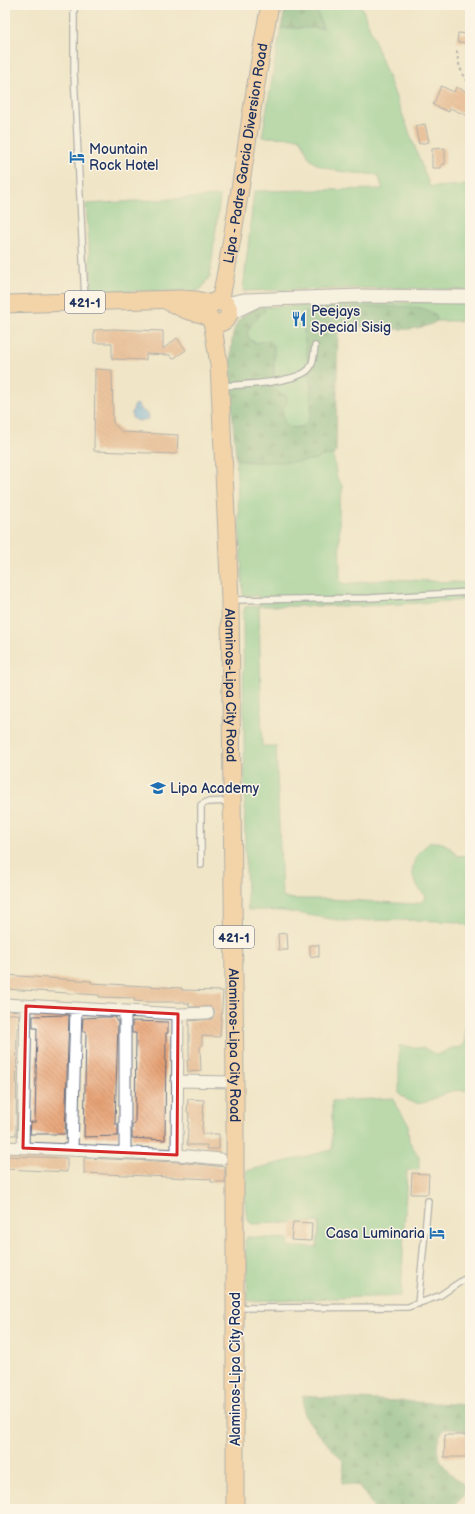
<svg xmlns="http://www.w3.org/2000/svg" width="475" height="1514" font-family="'Balsamiq Sans',sans-serif">
<style>
.green{fill:#7aca8b;stroke:#4a7c74}
.forest{fill:url(#forest-firs);stroke:#3f6e6a}
.water{fill:url(#water-ripples);stroke:#4470a0}
.building{fill:url(#building-back-hatch)}
.lines{fill:none;stroke-linecap:round;stroke-linejoin:round}
.service-casing{stroke:#666f83;stroke-width:8}
.minor-casing{stroke:#666f83;stroke-width:13}
.tertiary-casing{stroke:#666f83;stroke-width:15}
.primary-casing{stroke:#666f83;stroke-width:19}
.path{stroke:#666f83;stroke-width:2;stroke-dasharray:3 3;stroke-linecap:butt}
.service{stroke:#fff;stroke-width:5.5}
.minor{stroke:#fff;stroke-width:11}
.tertiary{stroke:#fff;stroke-width:13}
.primary{stroke:#f5bf86;stroke-width:17}
.marked{fill:none;stroke:#d62828;stroke-width:3;stroke-linejoin:round}
.labels{text-anchor:middle;stroke-width:3;stroke-linejoin:round;paint-order:stroke}
.shield{fill:#fcf5e5;stroke:#5e6a86;stroke-width:1}
.shield-label{font-size:13px;font-weight:bold;fill:#1b2f5e}
.poi-label{font-size:14px;fill:#1b2f5e;stroke:#fcf5e5;text-anchor:start}
.street-label{font-size:14px;fill:#1b2f5e;stroke:#fcf5e5}
</style>
<defs>
<pattern id="forest-firs" width="22" height="20" patternUnits="userSpaceOnUse"><rect width="22" height="20" fill="#63ae77"/><path d="M5 1l3.5 6h-7zM16 11l3.5 6h-7z" fill="#518e65"/></pattern>
<pattern id="water-ripples" width="26" height="14" patternUnits="userSpaceOnUse"><rect width="26" height="14" fill="#6db0e2"/><path d="M2 4q2-2 4 0t4 0M15 11q2-2 4 0t4 0" fill="none" stroke="#5990ba"/></pattern>
<pattern id="building-back-hatch" width="6" height="6" patternUnits="userSpaceOnUse"><rect width="6" height="6" fill="#e59c6d"/><path d="M-1 5l2 2M0 0l6 6M5-1l2 2" fill="none" stroke="#b9805d"/></pattern>
</defs>
<rect width="100%" height="100%" fill="#fcf5e5"/>
<filter id="ink" filterUnits="userSpaceOnUse"><feTurbulence type="fractalNoise" baseFrequency=".025" numOctaves="2"/><feDisplacementMap in="SourceGraphic" scale="8" xChannelSelector="R" yChannelSelector="G"/><feConvolveMatrix kernelMatrix="1 2 1 2 8 2 1 2 1" color-interpolation-filters="sRGB"/></filter>
<filter id="wash" filterUnits="userSpaceOnUse"><feTurbulence type="fractalNoise" baseFrequency=".012" numOctaves="4" result="noise"/><feDisplacementMap in="SourceGraphic" scale="16" xChannelSelector="R" yChannelSelector="G"/><feGaussianBlur stdDeviation="0.9" result="paint"/><feColorMatrix in="noise" values="0 0 0 0 0 0 0 0 0 0 0 0 0 0 0 0 0 1.4 0 .05"/><feComposite in="paint" operator="in"/></filter>
<g filter="url(#wash)">
<rect width="100%" height="100%" fill="#f0e5c7"/>
<path class="green" d="M315 5H361L430 187 470 185V290L386 288 243 291 254 191 383 189 378 175C360 173 324 173 311 160 305 154 306 144 299 138L262 137 281 28H323Z
M220 196 210 276 201 289 196 291H103L92 288 86 204Z
M421 302 470 303V321H437L436 315 421 308 410 307 325 308 311 310 304 313C302 335 317 405 309 420 307 423 304 425 302 427L290 428 284 423 282 409 286 404 274 388V345C266 342 257 344 250 340L247 333 252 323 265 311 262 307Z
M324 455H333L337 478 343 487 339 507 340 580 343 584 392 579 470 583V600L362 606H259L262 746H276L282 897 294 899H330L414 904 424 901 426 896C415 886 409 873 415 859 417 853 425 847 430 842 444 841 449 845 457 856L470 855V927L459 922 416 920 343 921 284 911 248 910 245 848 243 615 245 607 259 606V596L243 595 236 459 247 462 312 460Z
M470 958V1090C464 1091 456 1090 451 1091 429 1098 419 1114 399 1093V1046L424 1048 437 1055 452 1048 461 1047 465 1043 466 981Z
M394 1098 396 1106 408 1123 409 1141 419 1157V1170H407L401 1296 248 1301 245 1241 247 1237 288 1239 289 1247H317L319 1222 252 1224C241 1218 246 1183 246 1171L332 1150V1101Z"/>
<path class="forest" d="M286 5H315L323 28H281Z
M262 307 265 311 252 323 247 334 250 340 256 343 269 340 274 345V388L279 393 287 396V404L282 409 284 423 290 428 302 427C304 425 307 423 309 420 317 406 302 335 303 313 319 306 401 305 420 308 426 309 431 312 436 315L437 321C419 333 387 329 366 327 357 327 347 324 338 328L336 452 333 455C325 455 320 458 312 460 297 463 250 463 236 459 234 433 225 345 236 325 241 315 252 309 262 307Z
M303 1396 470 1405V1433L463 1430 444 1429C425 1453 449 1475 469 1488L458 1502 449 1509H375L359 1486 342 1483 344 1462 316 1431 304 1415Z"/>
<path class="water" d="M135 404 138 405 140 409 149 415 148 419 138 421 132 418V412Z"/>
<g id="blocks">
<path class="building" d="M458 33 468 34V43L457 42Z
M441 86 454 92 456 87 470 93V117L450 108 449 112 433 105Z
M425 124 429 142 419 144 415 126Z
M445 148V164L441 165V168H432V149Z
M113 329 163 331V349L177 338 186 350 173 359 170 355 146 354V360L112 359V343H94V330Z
M95 369 112 370 113 423 122 432 178 435 177 454 94 451Z
M287 933 288 950H279L278 934Z
M310 945H319V957L310 956Z
M5 975 91 981V983L182 988V990L223 991 220 1037 202 1036V1046H200L201 1071 188 1072 187 1060H189V1021L212 1019 215 1012 211 1007H189V1003H184V1002H146L134 1001V998L99 997V995L5 989Z
M5 1014H18L19 1015V1028H17L16 1135H5Z
M69 1015 65 1134H30L31 1122H35L37 1028H33V1016Z
M103 1017H116V1021H118L115 1124H118V1136L84 1137 86 1031H82L83 1018Z
M132 1021 168 1022V1033H166L165 1140 132 1138V1124H135L136 1033H132Z
M188 1099 204 1100 202 1132V1134H219V1149H207V1145H187L189 1113 187 1112Z
M5 1156 67 1158V1172L5 1169Z
M84 1158 178 1162 225 1167V1182H211V1179L84 1173Z
M412 1173 429 1174 428 1194H411Z
M293 1222 312 1223 311 1241 291 1240Z
M445 1435H466V1457H444Z"/>
</g>
</g>
<g filter="url(#ink)">
<use href="#blocks" fill-opacity="0" stroke="#666f83" stroke-width="1"/>
<g class="lines">
<g class="service-casing">
<path id="service" d="M74 5V73L85 300
M221 386C240 385 297 383 309 369 314 363 314 353 315 346
M233 600 370 598 470 592
M201 865V805L207 802 231 801
M418 1304 428 1201
M236 1308 408 1307 439 1296 463 1280"/>
</g>
<g class="minor-casing">
<path id="minor" d="M5 1004 178 1014 208 1013
M177 1081 235 1082
M5 1147 177 1155 221 1159
M23 1148 26 1006
M72 1150 76 1008
M125 1153V1011
M177 1155 178 1014"/>
</g>
<g class="tertiary-casing">
<path id="tertiary" d="M225 304 244 300 361 296 470 297
M229 314 256 301"/>
</g>
<g class="primary-casing">
<g id="primary">
<circle cx="218" cy="312" r="11"/>
<path d="M169 302 186 310 209 316"/>
<path id="s1" d="M220 302C241 204 250 104 270 5"/>
<path d="M5 304 181 299 196 300 212 304"/>
<path id="s2" d="M212 321 219 365 230 600 235 1082V1509"/>
</g>
</g>
<path class="path" d="M457 51C458 64 461 74 470 84"/>
<use href="#service" class="service"/>
<use href="#minor" class="minor"/>
<use href="#tertiary" class="tertiary"/>
<use href="#primary" class="primary"/>
</g>
</g>
<path d="M0 0H475V1514H0ZM26 1006 178 1014 177 1155 23 1148Z" fill="#f0e5c7" fill-opacity=".55" fill-rule="evenodd"/>
<path class="marked" d="M26 1006 178 1014 177 1155 23 1148Z"/>
<defs>
<g id="hotel-bare" transform="scale(1.2)"><path d="M-6-4.5h1.5V1H6V5H4.5V3h-9V5H-6ZM-4 0a1.8 1.8 0 1 1 3.6 0ZM.5 0V-2.5h3Q6-2.5 6 0Z" fill="#1f6fb2" stroke="#fcf5e5" stroke-width="2.5" paint-order="stroke"/></g>
<g id="restaurant-bare" transform="scale(1.2)"><path d="M-5-6h1v4h1v-4h1v4h1v-4h1v5L-1.5 .5V6h-2V.5L-5-1ZM5-6V6H3V1.5H1.5Q1.5-4 5-6Z" fill="#1f6fb2" stroke="#fcf5e5" stroke-width="2.5" paint-order="stroke"/></g>
<g id="school-bare" transform="scale(1.2)"><path d="M0-5L7-2L0 1L-7-2ZM-4 1L0 2.5L4 1V4Q0 6-4 4Z" fill="#1f6fb2" stroke="#fcf5e5" stroke-width="2.5" paint-order="stroke"/></g>
</defs>
<g fill-rule="evenodd">
<use href="#hotel-bare" x="77" y="157"/>
<use href="#restaurant-bare" x="299" y="319"/>
<use href="#school-bare" x="158" y="788"/>
<use href="#hotel-bare" x="437" y="1233"/>
</g>
<g class="labels">
<g class="shield">
<rect x="65" y="291" width="40" height="22" rx="3"/>
<rect x="214" y="926" width="40" height="22" rx="3"/>
</g>
<g class="shield-label">
<text x="85" y="307">421-1</text>
<text x="234" y="942">421-1</text>
</g>
<g class="poi-label">
<text x="89" y="154">Mountain<tspan x="89" dy="16">Rock Hotel</tspan></text>
<text x="311" y="316">Peejays<tspan x="311" dy="16">Special Sisig</tspan></text>
<text x="170" y="793">Lipa Academy</text>
<text x="425" y="1238" text-anchor="end">Casa Luminaria</text>
</g>
<g class="street-label">
<text dy="5" stroke="none"><textPath href="#s1" startOffset="151">Lipa - Padre Garcia Diversion Road</textPath></text>
<text dy="5" stroke="none"><textPath href="#s2" startOffset="365">Alaminos-Lipa City Road</textPath></text>
<text dy="5" stroke="none"><textPath href="#s2" startOffset="725">Alaminos-Lipa City Road</textPath></text>
<text transform="translate(235 1369) rotate(-90)" y="5">Alaminos-Lipa City Road</text>
</g>
</g>
<rect width="475" height="1514" fill="none" stroke="#fcf5e5" stroke-width="20"/>
</svg>
